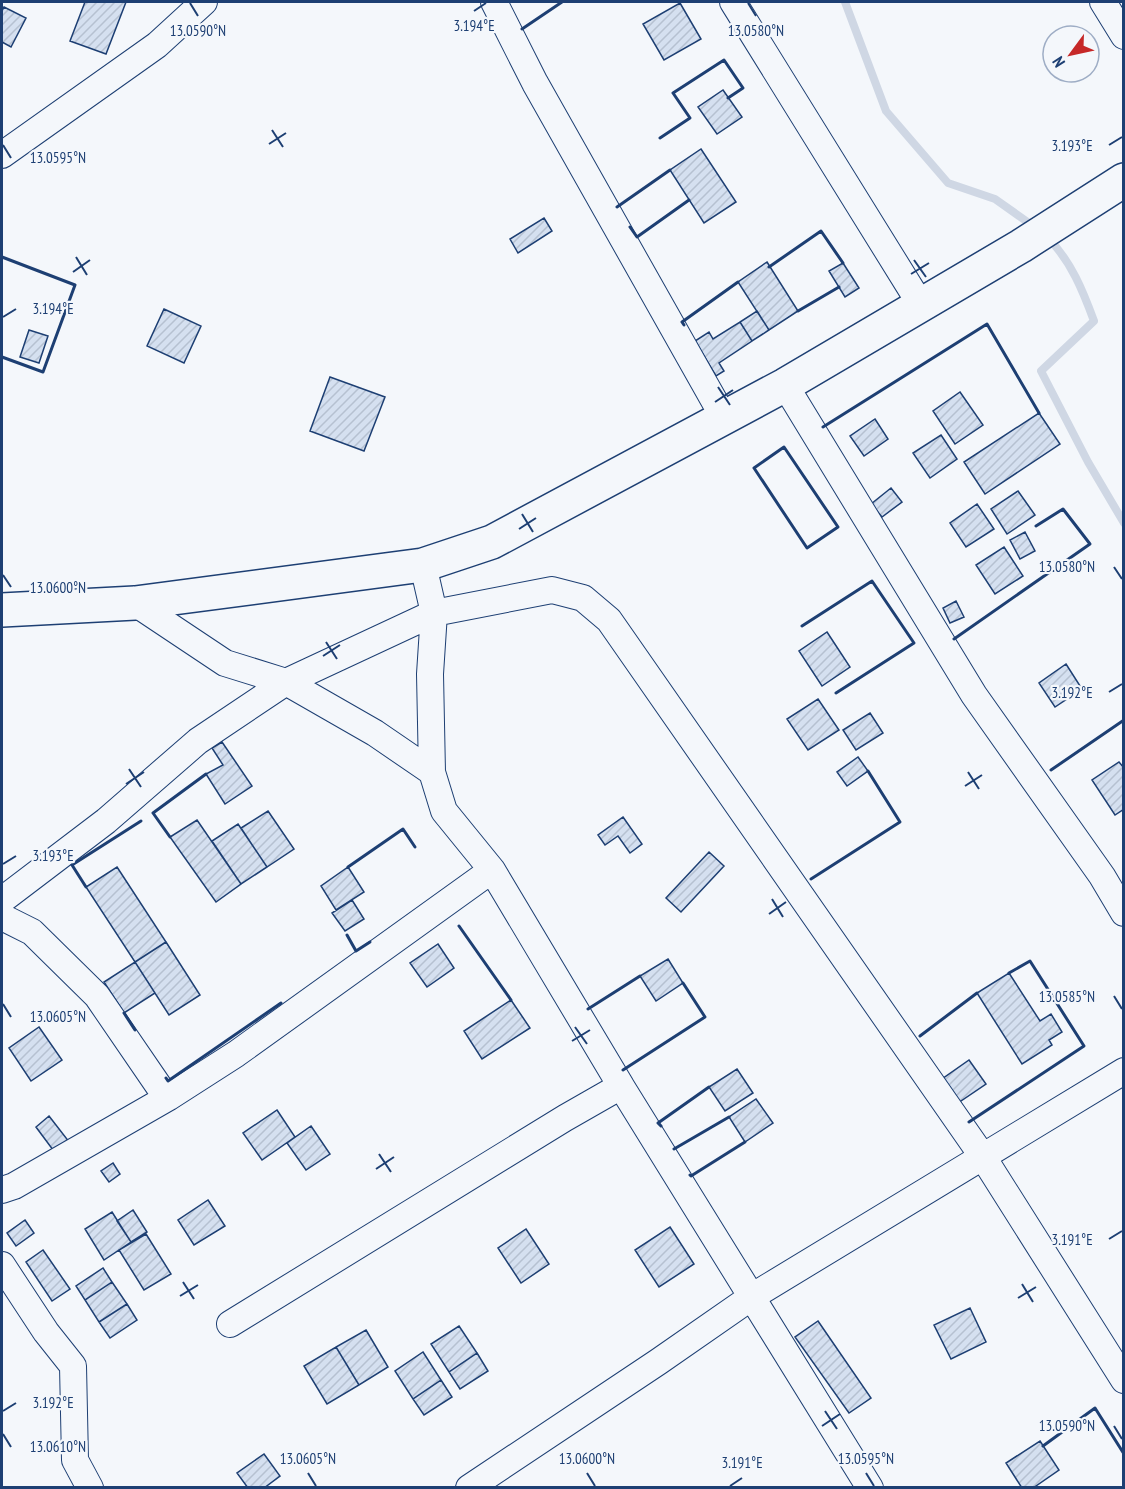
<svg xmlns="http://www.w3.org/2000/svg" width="1125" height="1489" font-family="'PT Sans Narrow',sans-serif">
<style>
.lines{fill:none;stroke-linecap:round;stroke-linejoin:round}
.stream{stroke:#cfd7e4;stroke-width:8}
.building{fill:url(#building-hatch);stroke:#1d3f73;stroke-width:1.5}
.minor-casing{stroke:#1d3f73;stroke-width:28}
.secondary-casing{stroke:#1d3f73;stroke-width:36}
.minor{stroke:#f4f7fb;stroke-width:26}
.secondary{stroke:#f4f7fb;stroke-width:33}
.wall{stroke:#1d3f73;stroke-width:3}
.ticks{fill:none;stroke:#1d3f73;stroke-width:2}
.ticks-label{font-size:15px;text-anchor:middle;fill:#1d3f73;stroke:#f4f7fb;stroke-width:4.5;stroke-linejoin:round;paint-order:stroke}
</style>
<defs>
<pattern id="building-hatch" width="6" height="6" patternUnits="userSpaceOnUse" patternTransform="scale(1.5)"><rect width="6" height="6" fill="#d5e0f0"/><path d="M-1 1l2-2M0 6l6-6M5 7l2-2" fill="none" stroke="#b6c1d1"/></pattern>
</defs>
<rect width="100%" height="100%" fill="#f4f7fb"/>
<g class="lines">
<path class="stream" d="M845 2 886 111 948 183 995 199 1036 228
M1048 238C1071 261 1083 291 1094 321L1041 371 1088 462 1124 523"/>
</g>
<path class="building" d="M85 2H126L106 54 70 41Z
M680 3 701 39 664 60 643 24Z
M4 7 26 18 11 47 2 42V11Z
M723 90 742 117 717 134 698 107Z
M701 149 736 202 704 223 670 170Z
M544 218 552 231 518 253 510 239Z
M767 262 798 311 769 330 738 282Z
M843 263 859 288 845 297 829 271Z
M164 309 201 326 184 363 147 346Z
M757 311 769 330 752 341 740 322Z
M740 322 752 341 719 363 724 371 716 376 695 341 709 332 713 339Z
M29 330 48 336 39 363 20 357Z
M330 377 385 397 364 451 310 431Z
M960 392 983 425 955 444 933 411Z
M1039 413 1060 444 985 494 964 462Z
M875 419 888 439 864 456 850 436Z
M941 435 957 459 930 478 913 453Z
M891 488 902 502 882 517 871 504Z
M1018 491 1035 515 1007 534 991 509Z
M977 504 994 529 966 547 950 523Z
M1025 532 1035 551 1020 559 1010 540Z
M1004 547 1023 576 995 594 976 565Z
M956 601 964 617 950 623 943 608Z
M827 632 850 667 822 686 799 651Z
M1066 664 1082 689 1055 707 1039 683Z
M818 699 839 730 808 750 787 719Z
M870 713 883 733 856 750 843 730Z
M222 742 252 786 225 804 206 774 223 765 212 748Z
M858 757 868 771 847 786 837 772Z
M1119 762 1124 768V809L1115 815 1092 780Z
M268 811 294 849 267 867 241 828Z
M623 817 642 844 630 853 618 836 605 845 598 835Z
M197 820 241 884 216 902 170 837Z
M238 824 267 867 241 884 212 841Z
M709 852 724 866 681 912 666 898Z
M117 867 166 942 135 962 86 887Z
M348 867 364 892 336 910 321 886Z
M352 900 364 919 345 931 332 913Z
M166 942 200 995 169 1015 135 962Z
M438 944 454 968 427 987 410 963Z
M668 959 683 983 656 1001 640 976Z
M135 962 155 993 124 1013 104 982Z
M1009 973 1040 1021 1051 1014 1062 1032 1049 1040 1052 1045 1022 1064 977 993Z
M511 1000 530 1028 482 1059 464 1031Z
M39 1027 62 1060 31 1081 9 1048Z
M969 1060 986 1084 958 1103 942 1079Z
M737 1069 753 1093 725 1111 709 1087Z
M756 1099 773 1123 745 1142 729 1117Z
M277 1110 295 1137 262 1160 243 1133Z
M49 1116 70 1143 56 1154 36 1127Z
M311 1126 330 1154 306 1170 287 1143Z
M113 1163 120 1174 109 1182 101 1171Z
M208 1200 225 1226 194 1245 178 1220Z
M133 1210 147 1232 131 1242 117 1221Z
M112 1212 131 1242 104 1260 85 1229Z
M25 1220 34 1233 16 1246 7 1233Z
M670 1227 694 1264 659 1287 635 1250Z
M526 1229 549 1264 521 1283 498 1248Z
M146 1234 171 1274 144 1290 119 1250Z
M43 1250 70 1289 52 1301 26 1262Z
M103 1268 112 1282 85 1300 76 1286Z
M112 1282 127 1304 99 1322 85 1300Z
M127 1304 137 1320 110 1338 99 1322Z
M970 1308 986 1342 951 1359 934 1325Z
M818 1321 871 1398 849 1413 795 1337Z
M459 1326 477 1353 449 1372 431 1344Z
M366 1330 388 1367 359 1385 336 1347Z
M336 1347 359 1385 327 1404 304 1366Z
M423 1352 441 1380 413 1399 395 1371Z
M477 1353 488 1371 460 1389 449 1372Z
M441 1380 452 1397 424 1415 413 1399Z
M1040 1441 1059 1470 1033 1488H1022L1006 1463Z
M264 1454 280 1476 264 1488H248L237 1473Z"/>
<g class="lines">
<g class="minor-casing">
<path id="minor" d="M494 2 535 83 724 418
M733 2 921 305
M1103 2 1124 36
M2 155 157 45 204 2
M785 385 974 695 1102 876 1124 913
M135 603 225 663 286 682 375 733 432 772
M2 900 106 821 198 741 286 682 434 613 552 590 583 598 609 620 983 1157 1124 1380
M2 917 32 932 97 996 160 1088 169 1097
M621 1086 870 1488
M2 1190 14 1186 169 1097 236 1054 492 870
M2 1265 46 1332 73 1366 75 1460 90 1488
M230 1324 565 1118 621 1086 492 870 444 811 432 772 430 674 434 613 423 565
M469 1488 658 1362 753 1296 1124 1071"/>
</g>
<g class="secondary-casing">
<path id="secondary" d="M2 610 135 603 423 565 492 542 785 385 1021 246 1124 180"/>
</g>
<use href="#minor" class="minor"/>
<use href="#secondary" class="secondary"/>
<path class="wall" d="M522 29 562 2
M660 138 690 118 673 93 724 60 743 88 728 98
M617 207 670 170
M630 227 637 237 689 200
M2 257 75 285 43 372 2 357
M769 267 821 231 843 263
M798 311 839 287
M684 325 682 322 738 282
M823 427 987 324 1039 413
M784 447 838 527 807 548 754 468Z
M802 626 872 581 914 643 836 693
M954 639 1090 544 1063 509 1036 526
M1051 770 1124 720
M170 837 153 813 206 774
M348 867 403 829 415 847
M811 879 900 822 868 771
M86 887 72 865 141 821
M459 926 511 1000
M347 935 356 951 370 942
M588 1009 640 976
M124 1013 135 1030
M920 1036 977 993
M623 1070 705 1017 683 983
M166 1078 168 1081 281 1003
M969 1122 1084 1046 1030 961 1009 973
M661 1126 658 1123 709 1087
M674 1149 729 1117
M690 1175 691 1176 745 1142
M1043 1446 1095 1408 1124 1454"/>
</g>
<path class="ticks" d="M190 3 198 16M748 3 756 16M474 11 486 3M272 130 283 147M269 144 286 133M3 145 11 158M1109 145 1122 137M76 257 87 275M914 260 926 277M73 272 90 260M911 274 929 263M3 317 16 309M718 387 730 405M715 402 733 390M522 514 533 532M519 529 536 518M1114 567 1122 579M3 575 11 587M326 642 337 659M323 656 340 645M1109 692 1122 684M129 769 141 787M968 772 979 789M126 784 144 772M965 786 982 775M3 864 16 856M772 899 783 917M769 914 786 902M1114 996 1122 1009M3 1004 11 1017M575 1027 587 1044M572 1041 590 1030M379 1154 391 1172M376 1169 394 1157M1109 1239 1122 1231M183 1282 194 1299M1022 1284 1033 1302M180 1296 198 1285M1018 1298 1036 1287M3 1411 16 1403M825 1411 837 1429M822 1426 840 1414M1114 1426 1122 1439M3 1434 11 1447M308 1473 316 1486M587 1473 595 1486M866 1473 874 1486M730 1486 742 1478"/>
<g class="ticks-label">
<text x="474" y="31">3.194°E</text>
<text x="198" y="36">13.0590°N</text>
<text x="756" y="36">13.0580°N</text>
<text x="1072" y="151">3.193°E</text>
<text x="58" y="163">13.0595°N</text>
<text x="53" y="314">3.194°E</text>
<text x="1067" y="572">13.0580°N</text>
<text x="58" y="593">13.0600°N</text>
<text x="1072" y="698">3.192°E</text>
<text x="53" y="861">3.193°E</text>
<text x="1067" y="1002">13.0585°N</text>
<text x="58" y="1022">13.0605°N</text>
<text x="1072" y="1245">3.191°E</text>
<text x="53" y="1408">3.192°E</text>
<text x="1067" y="1431">13.0590°N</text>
<text x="58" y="1452">13.0610°N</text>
<text x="308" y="1464">13.0605°N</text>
<text x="587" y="1464">13.0600°N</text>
<text x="866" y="1464">13.0595°N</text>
<text x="742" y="1468">3.191°E</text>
</g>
<rect width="1125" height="1489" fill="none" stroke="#1d3f73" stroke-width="6"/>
<g transform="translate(1071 54) rotate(237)"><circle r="28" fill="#f4f7fb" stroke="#9eadc5" stroke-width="1.5"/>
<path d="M0-4.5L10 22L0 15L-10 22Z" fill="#c62828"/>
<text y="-9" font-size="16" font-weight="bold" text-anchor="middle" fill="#1d3f73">N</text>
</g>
</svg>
